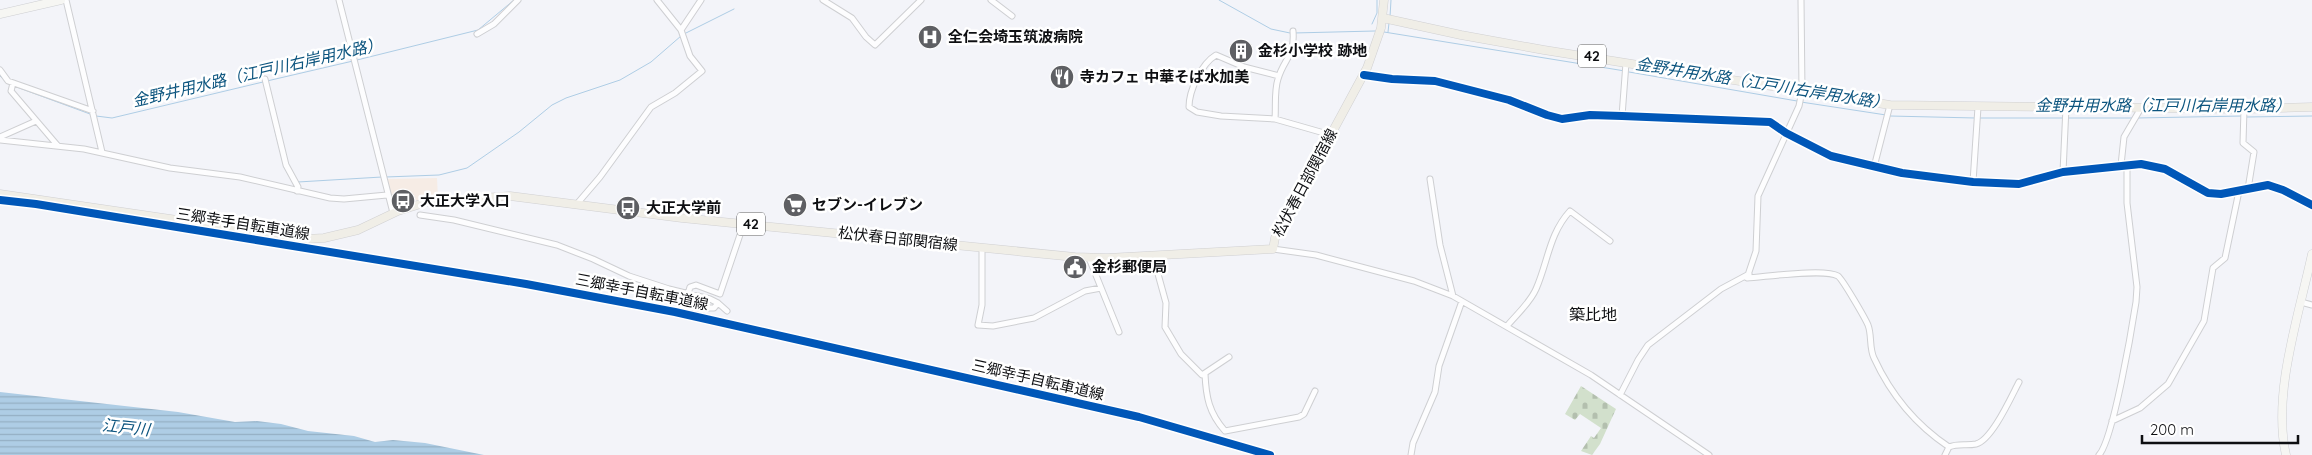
<svg xmlns="http://www.w3.org/2000/svg" width="2312" height="455" font-family="Quicksand,'Noto Sans JP',sans-serif">
<style>
.commercial{fill:#f6ece5}
.cemetery{fill:url(#cemetery-stones)}
.water{fill:url(#water-rules)}
.lines{fill:none;stroke-linecap:round;stroke-linejoin:round}
.stream{stroke:#aecde5;stroke-width:1}
.street-casing{stroke:#cecfd2;stroke-width:7}
.secondary-casing{stroke:#cecfd2;stroke-width:9}
.primary-casing{stroke:#d0d0d2;stroke-width:9}
.street{stroke:#fdfdfe;stroke-width:5}
.secondary{stroke:#f6f6f3;stroke-width:8}
.primary{stroke:#f0eee7;stroke-width:8}
.cycleway-casing{stroke:#fff;stroke-width:11}
.cycleway{stroke:#0057b8;stroke-width:8}
.labels{text-anchor:middle;stroke-width:5;stroke-linejoin:round;paint-order:stroke}
.shield{fill:#fff;stroke:#565759;stroke-width:1}
.shield-label{font-size:14px;font-weight:bold;fill:#0e0f12}
.poi-label{font-size:15px;font-weight:bold;fill:#0e0f12;stroke:#fff;text-anchor:start}
.street-label{font-size:15px;fill:#0e0f12;stroke:#fff}
.water-label{font-size:16px;font-style:italic;fill:#0d557f;stroke:#fff}
.neighbourhood-label{font-size:16px;fill:#0e0f12;stroke:#fff}
</style>
<defs>
<pattern id="cemetery-stones" width="16" height="16" patternUnits="userSpaceOnUse" patternTransform="scale(1.25)"><rect width="16" height="16" fill="#d2e0cc"/><path d="M2 7V4a2 2 0 0 1 4 0v3zM10 15v-3a2 2 0 0 1 4 0v3z" fill="#b3bfae"/></pattern>
<pattern id="water-rules" width="6" height="5" patternUnits="userSpaceOnUse" patternTransform="scale(1.25)"><rect width="6" height="5" fill="#aecde5"/><path d="M0 2.5h6" fill="none" stroke="#94afc3"/></pattern>
</defs>
<rect width="100%" height="100%" fill="#f3f4f9"/>
<path class="commercial" d="M437 178 438 199 394 202 392 200 387 179Z"/>
<path class="cemetery" d="M1581 386 1616 409 1600 444 1592 455 1581 451 1591 436 1594 438 1601 428 1580 414 1575 420 1565 414Z"/>
<path class="water" d="M0 392 178 412 235 422 257 421 281 424 308 431 354 436 375 442 393 440 425 443 484 455H0Z"/>
<g class="lines">
<path class="stream" d="M1219 0 1271 29 1290 33
M1390 17 1391 0
M1372 24 1377 13V0
M1384 32 1625 71
M1388 32 1389 23
M1294 33 1375 31
M684 34 734 9
M357 60 478 30 514 0
M1629 72 1797 101
M0 76 6 82
M267 81 353 61
M14 86 90 114
M1801 102 1886 115
M96 116 112 118 263 82
M1890 116 1975 118
M2247 117 2312 116
M1979 118H2063
M2067 118H2133
M2137 118 2243 116
M275 131 282 158
M284 167 292 181
M386 177 439 175 467 168 519 132 552 105 566 98 620 80 651 62 681 36
M298 182 382 177"/>
<g class="street-casing">
<path id="street" d="M66 0 102 152
M339 0 393 213
M823 0 852 18 866 37 875 45 921 0
M991 0 1012 16
M1801 0 1802 91 1799 106 1758 196 1756 251 1747 278C1765 277 1825 268 1838 276 1843 280 1865 318 1868 325 1872 335 1869 348 1874 358 1891 395 1916 425 1949 447
M681 30 701 0
M477 34 494 24 518 0
M0 70 8 81 93 111
M1364 75 1392 79 1435 81 1509 100 1547 115 1562 119 1590 115 1622 116 1770 122 1786 133 1831 156 1902 173 1973 182 2019 184 2063 172 2141 164 2165 169 2208 193 2221 194 2268 185 2283 190 2312 205
M1279 76 1244 67 1216 55C1201 64 1189 91 1189 107L1197 112 1221 116 1275 119 1331 135
M265 79 286 165 298 187 297 191
M13 83 11 91 58 146
M2244 109 2243 143 2254 152 2248 189
M1622 116 1626 63
M1275 119C1276 107 1274 91 1278 79 1284 58 1295 57 1293 31
M0 137 36 121
M0 140 84 149 170 168 240 177 330 198 344 199 387 195
M2121 165 2124 137 2141 108
M1874 167 1890 105
M2063 172 2066 107
M1430 179 1440 245 1453 296
M1973 182 1978 107
M576 205 600 177 651 107 675 93 702 71 690 56 681 30 657 0
M420 215 454 220 557 245 593 259 629 276 669 289 710 299 718 303 727 311
M982 248V305L978 325 993 326 1034 318 1085 291 1101 288
M1273 249 1316 255 1414 281 1453 296 1591 375 1709 455
M1153 256 1166 303 1165 327 1181 354 1202 375 1229 357
M1089 258 1119 332
M688 294 690 287 696 285 720 294 744 223
M2301 302 2312 305
M679 312 683 308H714L718 303
M1507 326C1516 315 1530 303 1536 289 1548 262 1549 234 1570 211L1610 241
M1205 374C1206 397 1209 413 1225 431L1299 417 1304 414 1315 391
M1620 395 1638 360 1648 345 1721 289 1749 274
M2112 421 2140 408 2168 384 2204 321 2213 268 2225 258 2239 191
M1411 455 1413 443 1435 392 1439 366 1462 301
M1945 455 1949 447C1958 443 1967 446 1976 444 1992 440 2011 397 2019 382
M2099 455C2113 440 2132 328 2136 302L2137 287 2127 203V164"/>
</g>
<g class="secondary-casing">
<path id="secondary" d="M0 14 61 0
M2286 455C2272 394 2299 315 2312 254"/>
</g>
<g class="primary-casing">
<path id="primary" d="M1383 18 1461 35 1544 50 1890 105 2244 109 2312 107
M0 194 306 239 324 238 358 230 398 211 427 202 510 196 682 218 1075 257 1107 258 1273 249 1275 238 1367 68 1381 28 1384 0"/>
</g>
<use href="#street" class="street"/>
<use href="#secondary" class="secondary"/>
<use href="#primary" class="primary"/>
<g class="cycleway-casing">
<path id="cycleway" d="M1364 75 1392 79 1435 81 1509 100 1547 115 1562 119 1590 115 1622 116 1770 122 1786 133 1831 156 1902 173 1973 182 2019 184 2063 172 2141 164 2165 169 2208 193 2221 194 2268 185 2283 190 2312 205
M0 200 36 204 526 284 675 312 1139 417 1270 455"/>
</g>
<use href="#cycleway" class="cycleway"/>
</g>
<defs>
<g id="hospital-disc" transform="scale(1.25)"><circle r="9.5" fill="#5e5f63" stroke="#fff"/><path d="M-5-5h3v3.5h4V-5h3V5h-3V1.5h-4V5h-3Z" fill="#fff"/></g>
<g id="building-disc" transform="scale(1.25)"><circle r="9.5" fill="#5e5f63" stroke="#fff"/><path d="M-4-6H4V6H1V3H-1V6H-4ZM-2.5-4.3h1.7v1.8h-1.7ZM.8-4.3h1.7v1.8H.8ZM-2.5-1h1.7V.8h-1.7ZM.8-1h1.7V.8H.8Z" fill="#fff"/></g>
<g id="restaurant-disc" transform="scale(1.25)"><circle r="9.5" fill="#5e5f63" stroke="#fff"/><path d="M-5-6h1v4h1v-4h1v4h1v-4h1v5L-1.5 .5V6h-2V.5L-5-1ZM5-6V6H3V1.5H1.5Q1.5-4 5-6Z" fill="#fff"/></g>
<g id="bus-disc" transform="scale(1.25)"><circle r="9.5" fill="#5e5f63" stroke="#fff"/><path d="M-5-6H5V4H4V6H2V4H-2V6H-4V4H-5ZM-3.5-4V0h7V-4ZM-3.5 1.2v1.5H-2V1.2ZM2 1.2v1.5H3.5V1.2Z" fill="#fff"/></g>
<g id="supermarket-disc" transform="scale(1.25)"><circle r="9.5" fill="#5e5f63" stroke="#fff"/><path d="M-6-5.5h2.5l.6 2H6L4.5 2H-2.5L-4.4-4H-6ZM-1.5 3.2a1.3 1.3 0 1 0 .1 0ZM3 3.2a1.3 1.3 0 1 0 .1 0Z" fill="#fff"/></g>
<g id="civic-disc" transform="scale(1.25)"><circle r="9.5" fill="#5e5f63" stroke="#fff"/><path d="M-.6-6.5H3V-4.5H.6V-3L4-1V1h2V6H-6V1h2V-1L-.6-3ZM-1.2 2.5V6h2.4V2.5Z" fill="#fff"/></g>
</defs>
<g fill-rule="evenodd">
<use href="#hospital-disc" x="930" y="37"/>
<use href="#building-disc" x="1241" y="51"/>
<use href="#restaurant-disc" x="1062" y="77"/>
<use href="#bus-disc" x="403" y="201"/>
<use href="#supermarket-disc" x="795" y="205"/>
<use href="#bus-disc" x="628" y="208"/>
<use href="#civic-disc" x="1075" y="267"/>
</g>
<g class="labels">
<g class="shield">
<rect x="1578" y="44.5" width="28" height="23" rx="4"/>
<rect x="737" y="212.5" width="28" height="23" rx="4"/>
</g>
<g class="shield-label">
<text x="1592" y="61">42</text>
<text x="751" y="229">42</text>
</g>
<g class="poi-label">
<text x="948" y="42">全仁会埼玉筑波病院</text>
<text x="1258" y="56">金杉小学校 跡地</text>
<text x="1080" y="82">寺カフェ 中華そば水加美</text>
<text x="420" y="206">大正大学入口</text>
<text x="812" y="210">セブン-イレブン</text>
<text x="646" y="213">大正大学前</text>
<text x="1092" y="272">金杉郵便局</text>
</g>
<g class="street-label">
<text transform="translate(1305 183) rotate(-62)" y="5">松伏春日部関宿線</text>
<text transform="translate(243 224) rotate(9)" y="5">三郷幸手自転車道線</text>
<text transform="translate(898 239) rotate(6)" y="5">松伏春日部関宿線</text>
<text transform="translate(642 292) rotate(11)" y="5">三郷幸手自転車道線</text>
<text transform="translate(1038 380) rotate(13)" y="5">三郷幸手自転車道線</text>
</g>
<g class="water-label">
<text transform="translate(257 72) rotate(-13)" y="6">金野井用水路（江戸川右岸用水路）</text>
<text transform="translate(1762 83) rotate(9)" y="6">金野井用水路（江戸川右岸用水路）</text>
<text x="2163" y="111">金野井用水路（江戸川右岸用水路）</text>
<text transform="translate(126 427) rotate(6)" y="6">江戸川</text>
</g>
<g class="neighbourhood-label">
<text x="1593" y="320">築比地</text>
</g>
</g>
<path d="M2142 435v8h156v-8" fill="none" stroke="#0e0f12" stroke-width="2.5"/>
<text x="2150" y="435" font-size="15" fill="#0e0f12" stroke="#ffffff" stroke-width="4" paint-order="stroke">200 m</text>
</svg>
